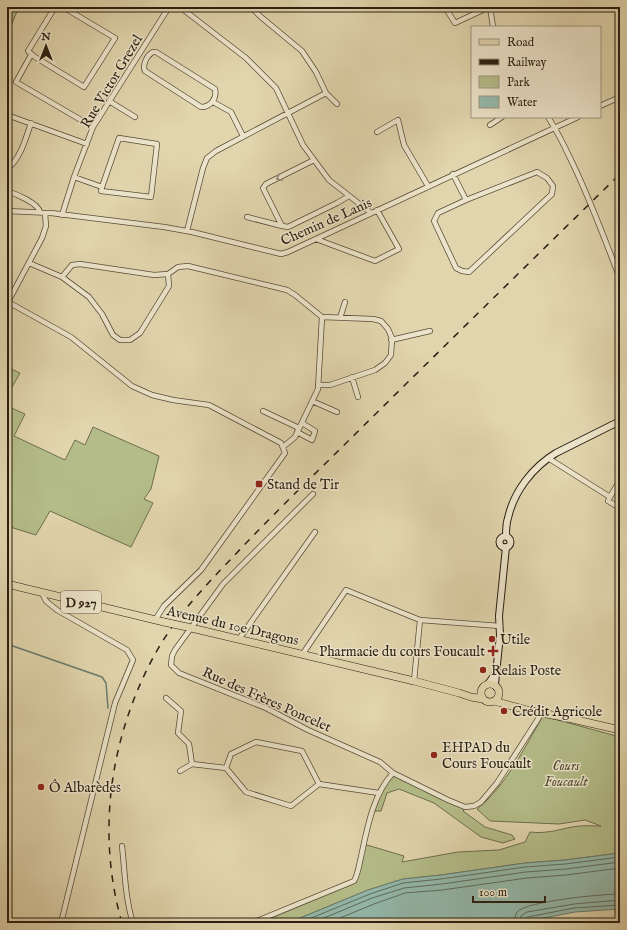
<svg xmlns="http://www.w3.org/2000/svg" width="627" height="930" font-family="'IM FELL English',serif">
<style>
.green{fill:#b4bd89;stroke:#6e6e4e}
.water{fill:#94b9ab;stroke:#697b6e}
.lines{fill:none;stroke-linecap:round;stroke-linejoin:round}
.shore{stroke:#5e6c5e;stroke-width:1}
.stream{stroke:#697b6e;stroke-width:1.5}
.street-casing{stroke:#574c39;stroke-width:6}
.secondary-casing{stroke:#291f12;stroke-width:8}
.primary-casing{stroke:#291f12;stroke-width:8}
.street{stroke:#ece4ca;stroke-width:4.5}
.secondary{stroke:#ece4ca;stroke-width:6}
.primary{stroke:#e1d5ad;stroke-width:7}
.rail{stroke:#291f12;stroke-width:1.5;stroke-dasharray:7 7;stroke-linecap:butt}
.primary-bridge-casing{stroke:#291f12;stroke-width:8;stroke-linecap:butt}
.primary-bridge{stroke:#e1d5ad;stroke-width:7}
.oneway{stroke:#948b77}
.poi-dot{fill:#8f2418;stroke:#ece4ca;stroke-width:1.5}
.labels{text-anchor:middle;stroke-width:3;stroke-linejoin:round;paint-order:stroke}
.shield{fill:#ece4ca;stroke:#645a49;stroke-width:1}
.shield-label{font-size:13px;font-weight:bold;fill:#291f12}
.street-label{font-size:14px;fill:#291f12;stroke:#ece4ca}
.poi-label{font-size:14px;fill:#291f12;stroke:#ece4ca;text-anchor:start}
.park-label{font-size:14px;font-style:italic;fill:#534e36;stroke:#ece4ca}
</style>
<rect width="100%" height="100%" fill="#e1d5ad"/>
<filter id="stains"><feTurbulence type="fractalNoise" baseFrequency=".005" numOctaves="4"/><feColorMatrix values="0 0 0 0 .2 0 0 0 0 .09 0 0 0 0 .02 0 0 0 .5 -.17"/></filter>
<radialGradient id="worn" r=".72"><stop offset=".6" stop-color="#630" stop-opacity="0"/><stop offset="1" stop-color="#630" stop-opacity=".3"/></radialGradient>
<path class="green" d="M7 7H19L7 35Z
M7 367 20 373 7 396Z
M7 406 25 414 14 436 65 460 75 440 85 445 93 427 159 456 151 489 144 499 153 503 131 547 50 511 36 535 10 527 7 534Z
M543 716 620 737V853L565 860 525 863 441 875 403 879 368 890 288 923H252L354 881 364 846 367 845 404 856 402 862 458 852 499 850 525 842 530 832C545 834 558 830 572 827 582 825 592 826 601 826L585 820 559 824 490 821 477 809C505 787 525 747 543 716Z
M393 773 465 807 463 811 485 827 512 835 515 839 503 843 481 837 434 803 399 789 387 793 381 811H374L379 793Z"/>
<path class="water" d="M620 853V909L575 912 519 923H288L368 890 403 879 441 875 525 863 565 860Z"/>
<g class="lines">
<path class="shore" d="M299 923 370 894 403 883 441 879 525 867 565 864 620 857
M312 923 372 898 404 888 442 884 526 872 566 869 620 862
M328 923 374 904 405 893 442 890 527 878 566 875 620 868
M513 923 517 912C527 901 602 894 620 894
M519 923 521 916 527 912 574 904 620 900
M524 923 525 919 528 917 574 908 620 905"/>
<path class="stream" d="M7 644 102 677 106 683 108 708"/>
<g class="street-casing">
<path id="street" d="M55 7 28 51 35 57 84 87 115 38 63 7
M180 7 246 58 276 88 303 145 329 180 371 213
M251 7 261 17 302 51 316 72 326 93 337 104
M445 7 455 23 485 9 494 7
M490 7 493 27
M153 52H156L215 89C217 98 211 107 201 107L145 71C142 65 147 55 153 52Z
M31 55 16 82 93 127
M109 101 135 117
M213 102 231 112 243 136
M600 106 620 97
M7 115 87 144
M548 117C557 131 564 145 571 160 590 199 605 239 620 279
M490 125 502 117
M377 132 398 120 404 145 428 186
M314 160 266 184 263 188 282 226 288 227 337 203 349 196
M7 169C20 160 26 138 31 123
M453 174 466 200 438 213 434 221 456 268 462 271 469 272 552 194 553 186 547 178 537 172 466 200
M74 177 102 187 101 191 151 197 157 144 119 138 102 187
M7 191C16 194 38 203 40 212
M7 211 51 213 164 227 192 232 281 254 288 252 578 117
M45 213 46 226 42 238 8 302 71 337 132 386 152 395 173 400 209 405 281 443 285 453 201 570 164 606 155 620
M62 215 74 177 93 127 169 7
M247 217 282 226
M187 231 203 168 207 158 216 151 326 93
M316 239 375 261 399 249 377 210
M29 263 62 277 89 297 102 314 113 335 120 340H130L140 333 169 286 168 274
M62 277 72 265 80 264 154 275 168 274 178 267 188 266 287 290 295 295 322 317 318 389 295 437 283 447
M340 318 345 302
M391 340 430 331
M352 377 358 397
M318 385H330L375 370 385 363 391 355 392 338 388 329 381 321 373 319 322 317
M312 401 337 412
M263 411 299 428
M297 432 312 440 315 431 302 423
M548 458 610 497 620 480
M313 494 223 584 175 650 172 656 171 665 179 673 266 708 308 730 380 762 393 773 448 800 465 807 474 806 481 802 497 783 538 719 541 713
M610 497 608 501 620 508
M42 593 46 601 57 610 127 650 133 660 115 703 61 923
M239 639 315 532
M302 655 346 590 420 620 500 626
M414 681 420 620
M166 698 181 711 178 733 189 744 192 764 180 771
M192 764 226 768 231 754 256 742 302 751 319 784 379 793
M226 768 246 792 291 806 319 784
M122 846C125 872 125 898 133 923
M252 923 354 881C358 874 359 865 361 857 367 829 373 794 393 773"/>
</g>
<g class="secondary-casing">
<path id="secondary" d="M506 536C506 530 506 524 508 518 514 491 533 467 556 453L620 421
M499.5 542a5.5 5.5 0 1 1 11 0a5.5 5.5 0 1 1-11 0Z
M488 684 496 673
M496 687 495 684 500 635 499 616 506 547"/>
</g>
<g class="primary-casing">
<path id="primary" d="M7 584 164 622
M187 627 414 681 459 693 471 697 483 699
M481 693a9 9 0 1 1 18 0a9 9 0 1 1-18 0Z
M494 701 531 711 568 718 620 730"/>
</g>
<use href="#street" class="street"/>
<use href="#secondary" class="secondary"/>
<use href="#primary" class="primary"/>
<path class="rail" d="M122 923C96 833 110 737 154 656 174 619 202 589 231 559 262 526 295 493 328 461 425 365 523 269 620 174"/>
<g class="primary-bridge-casing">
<path id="primary-bridge" d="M164 622 187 627"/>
</g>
<use href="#primary-bridge" class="primary-bridge"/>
</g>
<defs><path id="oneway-chevron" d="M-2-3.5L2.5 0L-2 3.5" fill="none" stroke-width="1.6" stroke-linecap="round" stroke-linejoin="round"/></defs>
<use class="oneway" href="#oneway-chevron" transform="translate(279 178) rotate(153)"/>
<g class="poi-dot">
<rect x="255" y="480" width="8" height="8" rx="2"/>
<circle cx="492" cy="639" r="4"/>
<path d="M491 645h4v4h4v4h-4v4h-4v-4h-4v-4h4z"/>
<circle cx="483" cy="670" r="4"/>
<circle cx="504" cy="711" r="4"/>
<circle cx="434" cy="755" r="4"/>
<circle cx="41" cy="787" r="4"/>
</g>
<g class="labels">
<rect class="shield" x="61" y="591" width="40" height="22" rx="3"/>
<g class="shield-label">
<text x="81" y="607">D 927</text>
</g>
<g class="street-label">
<text transform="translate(111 81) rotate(-59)" y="5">Rue Victor Grezel</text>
<text transform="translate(326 221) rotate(-24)" y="5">Chemin de Lanis</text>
<text transform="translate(233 625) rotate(13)" y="5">Avenue du 10e Dragons</text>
<text transform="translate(267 699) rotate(24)" y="5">Rue des Frères Poncelet</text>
</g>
<g class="poi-label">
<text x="267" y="489">Stand de Tir</text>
<text x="500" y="644">Utile</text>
<text x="485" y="656" text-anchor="end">Pharmacie du cours Foucault</text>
<text x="491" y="675">Relais Poste</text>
<text x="512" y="716">Crédit Agricole</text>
<text x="442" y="752">EHPAD du<tspan x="442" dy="16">Cours Foucault</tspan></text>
<text x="49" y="792">Ô Albarèdes</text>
</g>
<g class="park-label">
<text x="566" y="770">Cours<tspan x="566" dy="16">Foucault</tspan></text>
</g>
</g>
<rect width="627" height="930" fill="none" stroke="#e1d5ad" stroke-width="24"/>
<rect x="8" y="8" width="611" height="914" fill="none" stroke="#291f12" stroke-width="2"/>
<rect x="12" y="12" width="603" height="906" fill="none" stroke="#291f12"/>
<rect x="471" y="26" width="130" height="92" fill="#ece4ca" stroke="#9e9580"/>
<rect x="479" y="39" width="20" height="6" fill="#e1d5ad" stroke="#9e9580"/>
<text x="507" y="46" font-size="12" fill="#291f12">Road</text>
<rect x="479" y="59" width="20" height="6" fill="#291f12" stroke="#9e9580"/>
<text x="507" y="66" font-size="12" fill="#291f12">Railway</text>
<rect x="479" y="76" width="20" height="12" fill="#b4bd89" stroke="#9e9580"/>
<text x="507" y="86" font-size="12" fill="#291f12">Park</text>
<rect x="479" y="96" width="20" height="12" fill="#94b9ab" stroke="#9e9580"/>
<text x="507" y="106" font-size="12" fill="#291f12">Water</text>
<g transform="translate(46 46)" stroke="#ece4ca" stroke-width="3" paint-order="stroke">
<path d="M0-3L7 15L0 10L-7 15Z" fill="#291f12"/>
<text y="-6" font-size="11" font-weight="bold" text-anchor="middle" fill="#291f12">N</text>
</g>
<path d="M473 896v6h72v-6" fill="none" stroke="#291f12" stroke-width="2"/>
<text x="479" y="896" font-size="12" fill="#291f12" stroke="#ece4ca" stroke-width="3" paint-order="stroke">100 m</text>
<rect width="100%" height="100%" filter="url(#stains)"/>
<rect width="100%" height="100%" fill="url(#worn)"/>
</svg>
